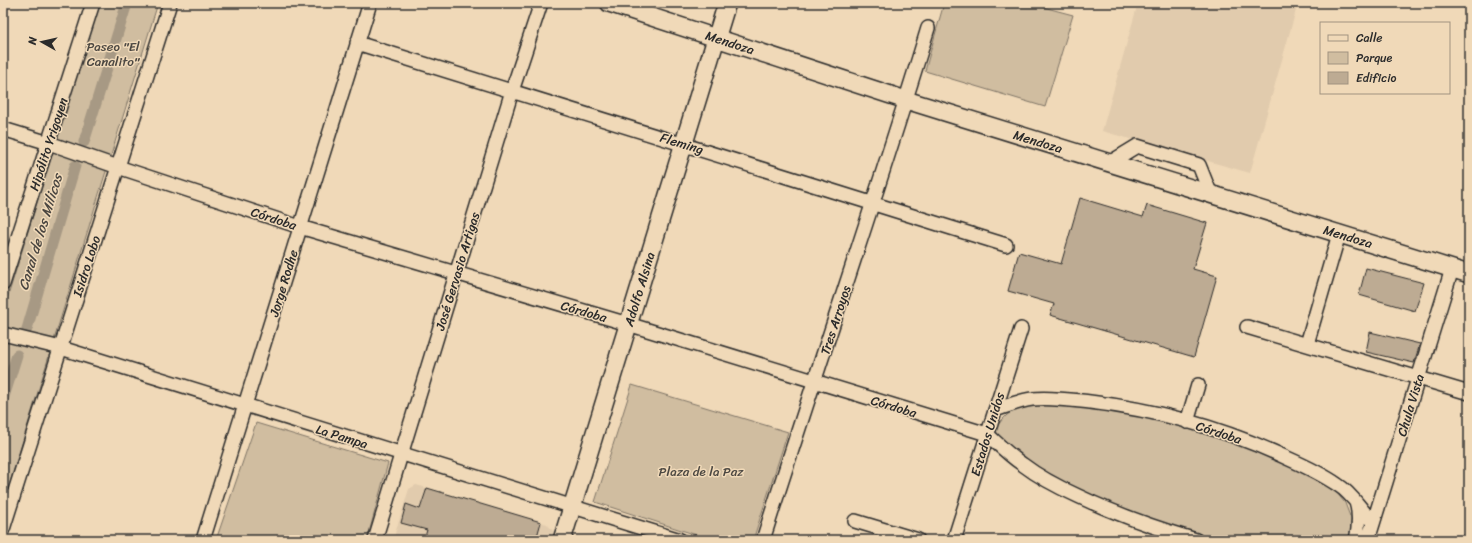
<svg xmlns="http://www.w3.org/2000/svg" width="1472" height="543" font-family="Sriracha,sans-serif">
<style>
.built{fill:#e1cbad}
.green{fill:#d0bda0;stroke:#7e7466}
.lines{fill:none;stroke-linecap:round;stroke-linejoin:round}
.canal{stroke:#a79984;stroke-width:11}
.building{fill:#bdab93;stroke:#2b2b2b}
.minor-casing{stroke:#2b2b2b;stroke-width:16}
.major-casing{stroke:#2b2b2b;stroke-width:20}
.minor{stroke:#f0d9b8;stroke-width:13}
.major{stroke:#f0d9b8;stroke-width:17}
.labels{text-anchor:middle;stroke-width:3;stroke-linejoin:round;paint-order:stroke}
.street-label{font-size:13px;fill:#2b2b2b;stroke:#f0d9b8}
.park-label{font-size:13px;fill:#4c4842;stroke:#f0d9b8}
.water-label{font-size:14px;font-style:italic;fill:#4a4641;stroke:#f0d9b8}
</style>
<rect width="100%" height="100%" fill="#f0d9b8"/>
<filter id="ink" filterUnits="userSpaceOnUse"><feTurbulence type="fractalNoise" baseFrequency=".025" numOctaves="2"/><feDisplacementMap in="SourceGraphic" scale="8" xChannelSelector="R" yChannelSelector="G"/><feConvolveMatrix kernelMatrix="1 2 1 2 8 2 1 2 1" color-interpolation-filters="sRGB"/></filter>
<g filter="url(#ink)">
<path class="built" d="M1138 3H1298L1250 173 1102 131Z
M416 485 427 488 547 524 554 532 552 540H393L409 489Z"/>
<path class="green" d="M99 3H158L3 505V312Z
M944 3H1028L1073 15 1045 107 925 71Z
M632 385 788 432 753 540H712L595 502Z
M1032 402 1122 408 1253 445 1332 487 1345 503 1351 519V536L1349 540H1211L1157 528 1039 474 999 437 995 429C1006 413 1015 408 1032 402Z
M256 423 388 463 367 540H216Z"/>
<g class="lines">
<path class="canal" d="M84 142 127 3
M27 329 75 166
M3 400 17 355"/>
</g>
<path class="building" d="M1080 198 1143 217 1147 205 1207 223 1193 269 1217 276 1194 357 1050 315 1054 304 1008 291 1019 252 1061 264Z
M1366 268 1424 283 1415 311 1359 295Z
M1370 332 1420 344 1414 363 1366 352Z
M427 488 541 522 536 540H424L427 530 401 523 406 504 420 509Z"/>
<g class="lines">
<g class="minor-casing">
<path id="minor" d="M357 43 1006 245
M3 129 49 143 118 167 300 227 628 324 987 434C998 444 1009 455 1022 464 1039 477 1058 487 1078 496 1116 514 1155 528 1196 540
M1109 163 1137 146 1199 165 1211 195
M3 284 93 3
M1247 327 1469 393
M3 334 61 348 680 540
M1307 344 1339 234
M995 410C1007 406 1019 401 1032 399 1051 397 1071 400 1090 402 1158 410 1225 429 1287 458 1305 466 1322 474 1338 485 1353 494 1361 511 1373 522
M1187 422 1198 385
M855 521 918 540
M3 529 170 3
M203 540 370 3
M375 540 512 91 541 3
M763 540C817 369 876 199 928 28
M954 540 1021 329
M1356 540C1359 527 1360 515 1356 502
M1368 540 1452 269"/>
</g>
<g class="major-casing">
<path id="major" d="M609 3 906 100 1469 274
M562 540 727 3"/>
</g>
<use href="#minor" class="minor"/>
<use href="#major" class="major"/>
</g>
</g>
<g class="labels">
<g class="street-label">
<text transform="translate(730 42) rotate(18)" y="5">Mendoza</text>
<text transform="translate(1038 141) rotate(17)" y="5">Mendoza</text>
<text transform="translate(682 143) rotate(17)" y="5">Fleming</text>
<text transform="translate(48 144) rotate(-72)" y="5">Hipólito Yrigoyen</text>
<text transform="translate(274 218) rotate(18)" y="5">Córdoba</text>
<text transform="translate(1348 236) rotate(17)" y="5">Mendoza</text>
<text transform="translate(86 266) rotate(-72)" y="5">Isidro Lobo</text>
<text transform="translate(457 271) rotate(-73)" y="5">José Gervasio Artigas</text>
<text transform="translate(283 283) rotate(-73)" y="5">Jorge Rodhe</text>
<text transform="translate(639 289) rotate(-73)" y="5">Adolfo Alsina</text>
<text transform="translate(584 311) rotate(16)" y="5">Córdoba</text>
<text transform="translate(835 320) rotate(-72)" y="5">Tres Arroyos</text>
<text transform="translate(1410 405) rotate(-73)" y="5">Chula Vista</text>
<text transform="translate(894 406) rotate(17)" y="5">Córdoba</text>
<text transform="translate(1219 432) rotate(18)" y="5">Córdoba</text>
<text transform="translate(987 434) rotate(-73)" y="5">Estados Unidos</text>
<text transform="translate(342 436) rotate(17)" y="5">La Pampa</text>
</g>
<g class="park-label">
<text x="113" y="51">Paseo "El<tspan x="113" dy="15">Canalito"</tspan></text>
<text x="701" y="476">Plaza de la Paz</text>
</g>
<g class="water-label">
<text transform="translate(40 232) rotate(-73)" y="5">Canal de los Milicos</text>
</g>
</g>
<rect width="1472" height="543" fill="none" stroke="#f0d9b8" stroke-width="16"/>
<rect x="8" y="8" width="1456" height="527" fill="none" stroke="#2b2b2b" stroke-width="1.5" filter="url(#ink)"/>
<rect x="1320" y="22" width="130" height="72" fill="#f0d9b8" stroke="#a19380"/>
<rect x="1328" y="35" width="20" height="6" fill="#f0d9b8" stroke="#a19380"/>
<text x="1356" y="42" font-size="12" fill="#2b2b2b">Calle</text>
<rect x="1328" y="52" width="20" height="12" fill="#d0bda0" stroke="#a19380"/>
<text x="1356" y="62" font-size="12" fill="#2b2b2b">Parque</text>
<rect x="1328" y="72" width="20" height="12" fill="#bdab93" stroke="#a19380"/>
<text x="1356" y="82" font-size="12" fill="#2b2b2b">Edificio</text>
<g transform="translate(42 42) rotate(278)" stroke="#f0d9b8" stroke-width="3" paint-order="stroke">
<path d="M0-3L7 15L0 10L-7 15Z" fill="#2b2b2b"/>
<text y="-6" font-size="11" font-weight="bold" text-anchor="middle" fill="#2b2b2b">N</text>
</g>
</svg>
